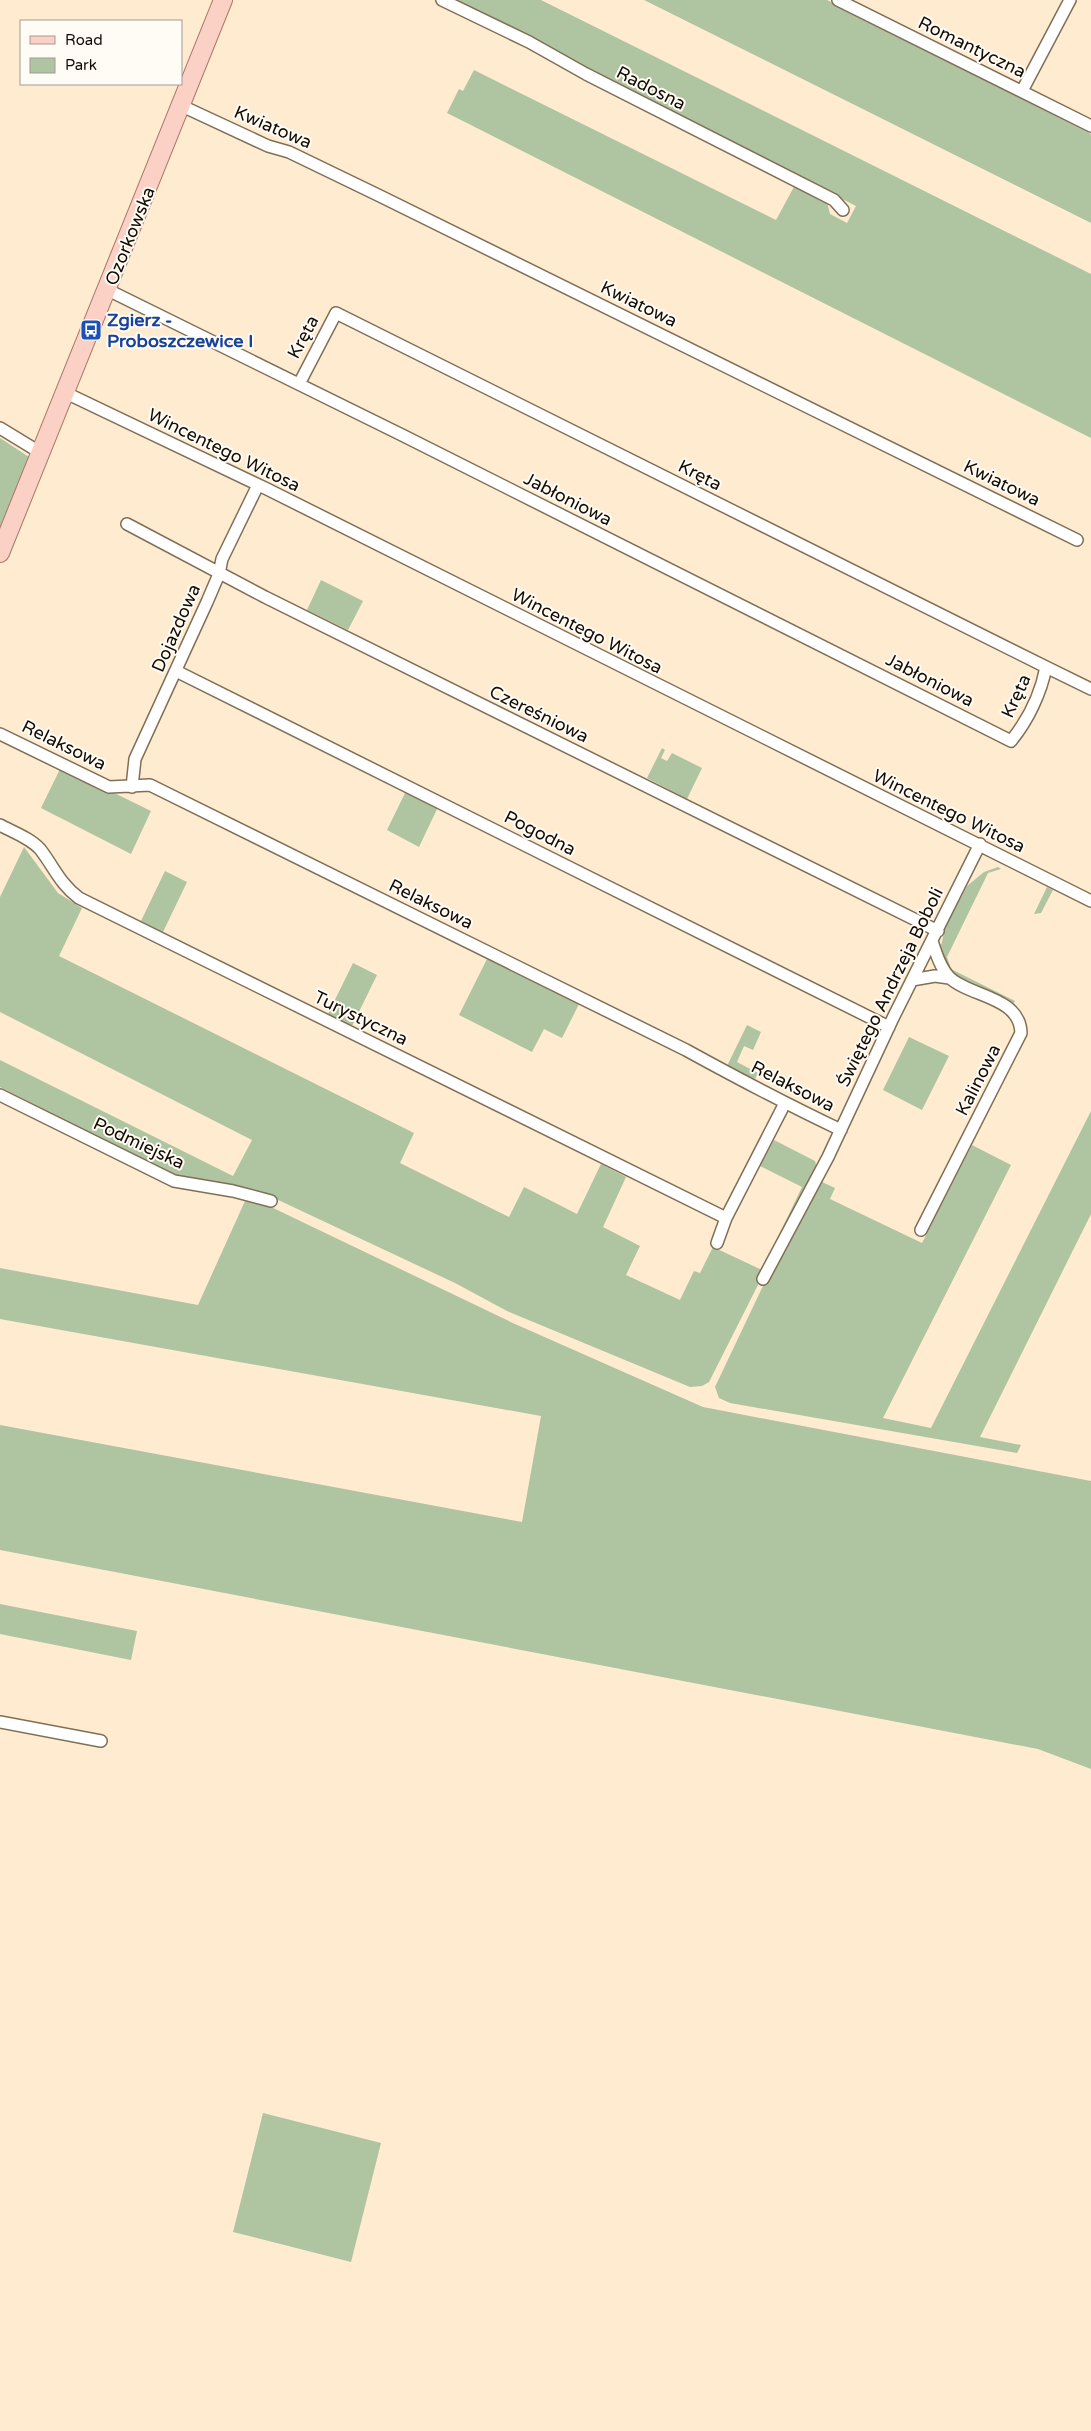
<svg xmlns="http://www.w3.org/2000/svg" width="1091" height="2431" font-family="'Varela Round',sans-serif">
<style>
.green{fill:#afc4a1}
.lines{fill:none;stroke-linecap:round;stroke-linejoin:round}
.street-casing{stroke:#806f57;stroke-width:14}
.primary-casing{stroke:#a87769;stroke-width:20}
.street{stroke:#fff;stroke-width:11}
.primary{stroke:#fbd0c5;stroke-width:18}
.labels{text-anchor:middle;stroke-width:4;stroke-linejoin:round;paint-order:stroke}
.street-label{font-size:18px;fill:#130c04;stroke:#fffbf5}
.transit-label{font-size:18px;font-weight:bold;fill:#164399;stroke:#fffbf5;text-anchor:start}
</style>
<rect width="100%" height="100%" fill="#ffebd0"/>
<path class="green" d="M455 0H541L1091 274V438L447 113 459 89 463 91 474 70 776 220 795 185 827 202 830 214 847 223 856 206 589 71 533 37Z
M644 0H827L1091 134V223Z
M0 438 29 457 0 527Z
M321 580 363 601 348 630 307 610Z
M662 748 665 750 661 758 667 761 672 753 702 768 687 799 647 778Z
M61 767 151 811 131 854 41 808Z
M406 791 438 807 419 847 387 830Z
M24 847 58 893 82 908 59 956 414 1133 400 1163 509 1217 524 1187 577 1214 601 1164 626 1177 603 1227 640 1246 626 1275 680 1300 694 1271 700 1273 713 1247 762 1270 802 1187 760 1166 774 1140 815 1161 817 1168 709 1382 702 1386 690 1387 507 1311 455 1283 274 1198 233 1186 175 1175 0 1087V1060L233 1176 252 1140 0 1012V897Z
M998 867 1001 869 988 873 947 957 951 969 1015 1001 1014 1003 958 978 950 971 941 946 945 928 967 886 984 872Z
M165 871 187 882 163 932 141 921Z
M1047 887 1053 890 1041 913 1034 914Z
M487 959 579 1004 562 1038 544 1029 532 1052 459 1015Z
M353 963 377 975 352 1026 328 1014Z
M747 1025 761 1032 753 1050 744 1046 737 1062 758 1073 755 1079 727 1066Z
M909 1037 949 1056 922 1110 883 1090Z
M1091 1111V1214L980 1437 1021 1445 1017 1453 730 1403 719 1398 715 1387 762 1288 820 1181 835 1188 830 1199 922 1243 972 1145 1011 1165 883 1418 931 1428Z
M245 1201 269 1206 515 1324 703 1407 1091 1481V1769L1038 1749 0 1550V1425L522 1522 541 1416 0 1319V1268L198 1305Z
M0 1604 137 1631 131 1660 0 1634Z
M263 2113 381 2143 351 2262 233 2232Z"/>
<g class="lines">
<g class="street-casing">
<path id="street" d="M442 0 529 42 586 74 834 200 843 210
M838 0 1091 126
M1022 91 1070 0
M182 106 268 146 289 152 380 196 1077 540
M108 290 404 436 1011 741C1028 720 1041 693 1046 667L336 313 299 384
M66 393 267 489 1091 901
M0 428 41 453
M127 524 265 597 938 931
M1046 667 1091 689
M176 671 889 1027
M0 734 109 787 150 785 686 1050C737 1078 788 1105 841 1130
M132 787 135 759 207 602 219 574 222 559 258 485
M0 825C13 832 30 838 40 849 54 867 60 884 79 898L726 1218
M912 980 935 976 949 978
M0 1095 174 1181 233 1191 271 1201
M921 1230 1021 1033C1020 996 969 997 949 977 940 967 936 953 932 941
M717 1243 726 1218 785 1103
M763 1279 828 1157 893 1018 980 844
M0 1722 101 1741"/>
</g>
<g class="primary-casing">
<path id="primary" d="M0 553 223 0"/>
</g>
<use href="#street" class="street"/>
<use href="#primary" class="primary"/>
</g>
<defs>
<g id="bus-square" transform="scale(1.125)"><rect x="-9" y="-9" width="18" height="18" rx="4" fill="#1a4fb4" stroke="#fffbf5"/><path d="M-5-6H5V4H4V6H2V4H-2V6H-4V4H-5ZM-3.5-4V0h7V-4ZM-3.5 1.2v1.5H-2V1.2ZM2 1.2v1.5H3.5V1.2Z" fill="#fff"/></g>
</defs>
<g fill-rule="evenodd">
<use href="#bus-square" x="91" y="330"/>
</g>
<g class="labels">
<g class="street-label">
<text transform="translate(972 47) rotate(26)" y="6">Romantyczna</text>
<text transform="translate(651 88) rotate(27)" y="6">Radosna</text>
<text transform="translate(273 127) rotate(23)" y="6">Kwiatowa</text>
<text transform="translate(130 236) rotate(-68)" y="6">Ozorkowska</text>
<text transform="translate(639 304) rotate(26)" y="6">Kwiatowa</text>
<text transform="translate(303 337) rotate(-62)" y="6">Kręta</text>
<text transform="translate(224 450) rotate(26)" y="6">Wincentego Witosa</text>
<text transform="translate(700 475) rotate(27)" y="6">Kręta</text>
<text transform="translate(1002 483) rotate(26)" y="6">Kwiatowa</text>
<text transform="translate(568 499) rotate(27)" y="6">Jabłoniowa</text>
<text transform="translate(176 628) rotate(-66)" y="6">Dojazdowa</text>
<text transform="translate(587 631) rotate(27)" y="6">Wincentego Witosa</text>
<text transform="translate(930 680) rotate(27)" y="6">Jabłoniowa</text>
<text transform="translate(1016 696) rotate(-65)" y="6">Kręta</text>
<text transform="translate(539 714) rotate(26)" y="6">Czereśniowa</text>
<text transform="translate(64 745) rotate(26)" y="6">Relaksowa</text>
<text transform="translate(949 811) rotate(26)" y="6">Wincentego Witosa</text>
<text transform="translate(540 833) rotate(27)" y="6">Pogodna</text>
<text transform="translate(431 904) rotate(26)" y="6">Relaksowa</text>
<text transform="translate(890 987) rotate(-64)" y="6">Świętego Andrzeja Boboli</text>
<text transform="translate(361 1018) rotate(26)" y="6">Turystyczna</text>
<text transform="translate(978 1080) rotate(-63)" y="6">Kalinowa</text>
<text transform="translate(793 1086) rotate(27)" y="6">Relaksowa</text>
<text transform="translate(139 1143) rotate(25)" y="6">Podmiejska</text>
</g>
<g class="transit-label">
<text x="107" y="326">Zgierz -<tspan x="107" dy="21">Proboszczewice I</tspan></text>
</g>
</g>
<rect x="20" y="20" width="162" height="65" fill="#fffbf5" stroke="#a19b95"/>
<rect x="30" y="36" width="25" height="8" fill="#fbd0c5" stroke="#a19b95"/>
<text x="65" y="45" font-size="15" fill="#130c04">Road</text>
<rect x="30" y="58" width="25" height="15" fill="#afc4a1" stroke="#a19b95"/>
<text x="65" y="70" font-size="15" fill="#130c04">Park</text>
</svg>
